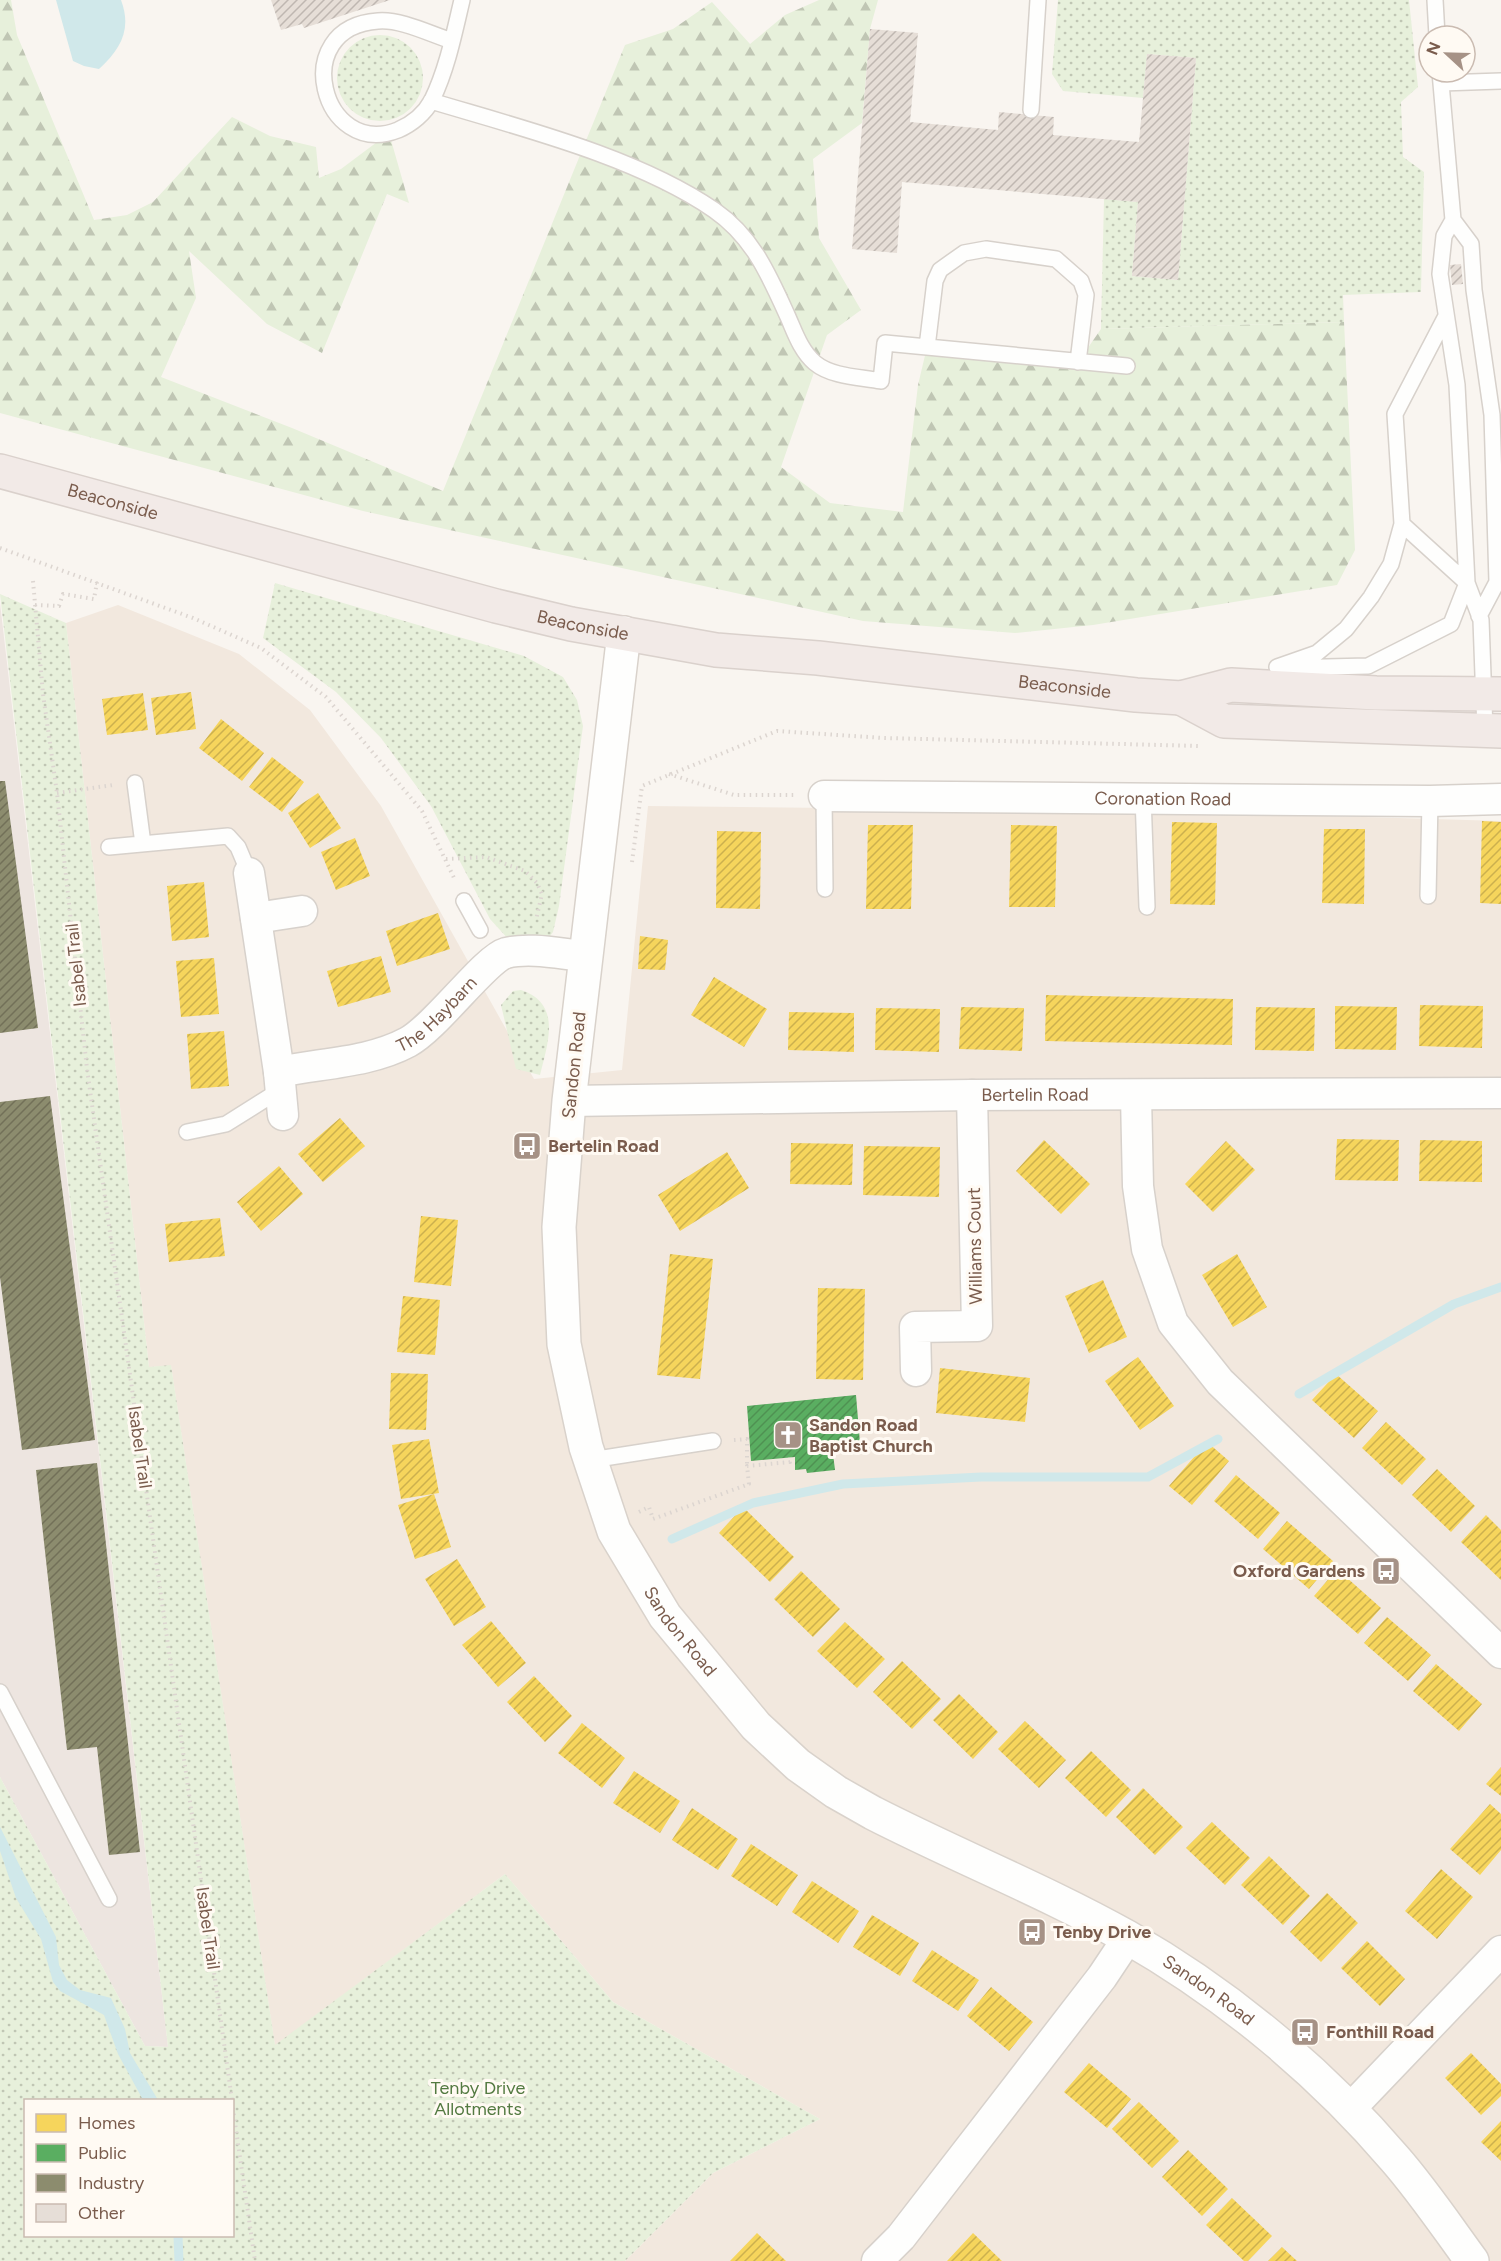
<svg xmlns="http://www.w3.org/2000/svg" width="1501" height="2261" font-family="Figtree,sans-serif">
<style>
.residential{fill:#f2e8de}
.industrial{fill:#ede5e0}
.grass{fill:url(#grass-dots);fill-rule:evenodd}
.forest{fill:url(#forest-firs)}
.water{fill:#d0e8ea}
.homes{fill:url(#homes-hatch)}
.public{fill:url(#public-hatch)}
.industry{fill:url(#industry-hatch)}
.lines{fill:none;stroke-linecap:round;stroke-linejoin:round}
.stream{stroke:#d0e8ea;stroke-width:9}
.building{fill:url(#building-hatch)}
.lane-casing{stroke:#d7d1cb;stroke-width:18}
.street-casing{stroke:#d7d1cb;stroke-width:33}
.secondary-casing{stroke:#d9d2cb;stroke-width:36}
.highway-casing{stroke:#dad1cc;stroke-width:36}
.path{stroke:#dcd5d0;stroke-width:4;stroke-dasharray:1.5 4.5;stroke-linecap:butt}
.lane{stroke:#fefefd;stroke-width:15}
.street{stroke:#fefefd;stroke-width:30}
.secondary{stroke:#fefefd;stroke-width:33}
.highway{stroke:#f2eae7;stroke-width:33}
.labels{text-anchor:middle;stroke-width:6;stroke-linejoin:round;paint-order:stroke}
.street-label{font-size:18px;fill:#7a5c4d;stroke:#fffaf3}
.poi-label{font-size:18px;font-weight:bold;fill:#7a5c4d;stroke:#fffaf3;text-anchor:start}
.park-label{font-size:18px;fill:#537a41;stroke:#fffaf3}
</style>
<defs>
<pattern id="grass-dots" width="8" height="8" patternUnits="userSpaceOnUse" patternTransform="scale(1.5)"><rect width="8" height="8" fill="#e7f0db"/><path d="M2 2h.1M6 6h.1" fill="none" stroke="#c0c6b4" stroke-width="1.8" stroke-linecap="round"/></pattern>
<pattern id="forest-firs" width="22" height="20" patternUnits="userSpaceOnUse" patternTransform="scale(1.5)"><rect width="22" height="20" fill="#e7f0db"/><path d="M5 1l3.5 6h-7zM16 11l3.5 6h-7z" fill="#c0c6b4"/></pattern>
<pattern id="homes-hatch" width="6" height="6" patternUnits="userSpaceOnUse" patternTransform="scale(1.5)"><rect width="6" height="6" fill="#f6d55c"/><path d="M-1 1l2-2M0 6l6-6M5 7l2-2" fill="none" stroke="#ccb04e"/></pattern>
<pattern id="public-hatch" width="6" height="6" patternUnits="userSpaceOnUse" patternTransform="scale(1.5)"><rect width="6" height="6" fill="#5aae61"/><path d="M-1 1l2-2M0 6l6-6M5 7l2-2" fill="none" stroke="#4f9152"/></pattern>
<pattern id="industry-hatch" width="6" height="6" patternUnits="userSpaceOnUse" patternTransform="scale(1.5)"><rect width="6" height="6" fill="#8c8c6e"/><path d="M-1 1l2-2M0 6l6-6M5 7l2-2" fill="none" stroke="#727058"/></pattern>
<pattern id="building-hatch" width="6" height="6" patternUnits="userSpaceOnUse" patternTransform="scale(1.5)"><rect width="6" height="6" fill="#e6ded7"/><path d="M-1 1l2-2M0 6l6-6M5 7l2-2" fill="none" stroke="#bfb7b1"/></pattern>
</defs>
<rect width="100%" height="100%" fill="#f9f5f0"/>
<path class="residential" d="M118 605 239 654 310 710 381 806 534 1079 622 1070 648 806 1198 812 1501 821V2261H625L713 2173 820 2119 613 2002 505 1874 275 2046 171 1366 149 1367 66 623Z"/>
<path class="industrial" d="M0 603 168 2047 145 2046 0 1777Z"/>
<path class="grass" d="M1058 0H1409L1418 87 1401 102 1403 157 1424 172 1421 292 1343 295 1344 322 1101 329 1104 199 1138 202 1132 276 1178 280 1196 58 1147 54 1143 98 1063 91 1052 74Z
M337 78a43 43 0 1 1 86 0a43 43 0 1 1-86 0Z
M275 583 524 656 563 677 577 700 583 726 559 906 553 932 547 940 511 942 490 919 431 806 381 738 336 692 263 638Z
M0 594 66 623 149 1367 171 1365 275 2045 505 1874 613 2002 820 2119 713 2173 625 2261H0V1777L145 2046 168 2047ZM26 2100H232V2236H26Z
M521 990C562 1003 548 1043 540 1075L516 1069 501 1005 513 991Z"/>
<path class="forest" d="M0 0H11L17 35 94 220 127 215 153 202 232 117 270 136 316 147 319 178 341 169 389 133 409 203 387 194 322 353 267 324 189 251 196 298 161 377 292 428 443 491 625 45 673 29 712 2 750 44 785 15 819 0H878L870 29 862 123 813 159 819 238 861 310 827 335 781 467 830 503 903 512 918 385 927 347 1078 362 1101 329 1344 322 1355 550 1337 585 1093 625 1015 633 863 621 363 511 0 413Z"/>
<path class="water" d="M56 0H121C132 29 121 49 99 69L84 66 73 61Z
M0 1827 56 1937 59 1965 67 1980 80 1990 111 1998 125 2029 130 2053 158 2100H143L118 2054 104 2015 60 1991 53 1982 41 1939 16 1898 0 1851Z"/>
<path class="homes" d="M191 692 196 729 156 735 151 698Z
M143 693 148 730 107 735 102 699Z
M221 719 264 753 242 781 199 748Z
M272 757 304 782 282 812 249 787Z
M318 793 341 828 310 848 288 813Z
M1482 821 1501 822V904L1480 903Z
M1172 822 1217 823 1215 905 1170 904Z
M868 825H913L911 909H866Z
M1011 825 1057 826 1055 907H1009Z
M1324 829H1365L1364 904 1322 903Z
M717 831 761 832 760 909 716 908Z
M355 838 370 876 336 890 321 852Z
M204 882 209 937 172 941 167 886Z
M438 913 450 949 397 966 386 931Z
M640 936 668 940 665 970 638 969Z
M381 956 391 992 338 1007 327 971Z
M214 958 219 1014 181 1017 176 961Z
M714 977 767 1009 744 1047 691 1015Z
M1046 995 1233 999 1232 1045 1045 1041Z
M1420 1005 1483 1006 1482 1048 1419 1046Z
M1335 1006 1397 1007 1396 1050 1335 1049Z
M961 1007 1024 1008 1022 1051 959 1049Z
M1256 1007 1315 1008 1314 1051 1255 1050Z
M876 1008 940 1009 939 1052 875 1050Z
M789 1012 854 1013V1052L788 1050Z
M224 1031 229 1086 191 1089 187 1034Z
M340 1118 365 1146 323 1182 298 1154Z
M1337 1139 1399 1140 1398 1181 1335 1180Z
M1044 1140 1090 1184 1061 1214 1016 1171Z
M1420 1140 1482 1141V1182L1419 1181Z
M1226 1141 1255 1170 1213 1212 1185 1184Z
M791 1143 853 1144 852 1185 790 1184Z
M864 1146 940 1147 939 1197 863 1195Z
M727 1152 749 1188 680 1231 658 1195Z
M279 1166 303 1194 261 1231 237 1202Z
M421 1216 458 1220 451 1286 414 1282Z
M220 1218 225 1256 169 1262 165 1224Z
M670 1254 713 1259 700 1379 657 1375Z
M1237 1254 1267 1307 1233 1327 1202 1275Z
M1103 1280 1127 1337 1089 1353 1065 1296Z
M818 1288 865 1289 863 1380 816 1379Z
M403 1296 440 1300 435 1355 397 1352Z
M1138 1357 1174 1406 1140 1430 1105 1381Z
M940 1368 1030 1378 1025 1422 936 1413Z
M391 1373 428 1374 426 1430 389 1429Z
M1336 1374 1378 1411 1354 1438 1312 1400Z
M1386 1422 1426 1459 1402 1485 1362 1448Z
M429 1439 439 1493 401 1499 392 1445Z
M1207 1442 1229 1461 1192 1505 1169 1486Z
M1437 1469 1475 1506 1451 1532 1412 1495Z
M1236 1475 1280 1513 1258 1539 1214 1501Z
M434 1494 451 1547 415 1559 398 1505Z
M743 1507 794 1557 770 1582 719 1533Z
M1486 1515 1501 1530V1580L1461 1542Z
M1287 1521 1333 1561 1309 1589 1263 1549Z
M457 1559 486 1607 454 1626 425 1579Z
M1337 1569 1381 1608 1358 1634 1314 1596Z
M801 1571 840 1609 813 1637 774 1599Z
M1387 1617 1431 1655 1408 1681 1364 1643Z
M491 1621 526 1663 498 1687 462 1645Z
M845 1622 885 1659 857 1688 817 1651Z
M902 1661 941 1699 912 1729 873 1692Z
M1436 1664 1482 1704 1459 1731 1413 1691Z
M534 1676 572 1716 545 1742 507 1702Z
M959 1694 998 1732 973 1759 933 1720Z
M1025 1721 1066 1760 1039 1788 998 1749Z
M582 1723 625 1758 602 1788 558 1753Z
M1091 1751 1131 1790 1106 1817 1065 1778Z
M1501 1767V1796L1486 1784Z
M634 1771 680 1801 660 1833 613 1803Z
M1143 1788 1183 1827 1155 1855 1116 1817Z
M1490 1804 1501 1814V1850L1480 1875 1450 1849Z
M692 1808 738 1839 718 1870 672 1840Z
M1212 1822 1250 1858 1225 1885 1186 1848Z
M751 1844 798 1875 777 1906 731 1876Z
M1269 1856 1310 1896 1283 1925 1241 1885Z
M1441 1869 1473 1897 1437 1939 1405 1911Z
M812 1881 859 1911 838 1943 792 1912Z
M1327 1893 1358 1923 1321 1962 1290 1932Z
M872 1915 919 1943 900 1976 853 1947Z
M1367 1941 1405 1979 1380 2006 1341 1968Z
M932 1950 979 1980 958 2011 912 1981Z
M991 1987 1033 2022 1009 2051 967 2016Z
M1471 2053 1501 2084V2096L1481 2115 1445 2078Z
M1089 2063 1131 2099 1107 2128 1064 2092Z
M1139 2102 1179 2141 1152 2168 1112 2129Z
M1501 2121V2161L1481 2142Z
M1188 2150 1228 2189 1202 2216 1162 2177Z
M1232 2198 1272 2236 1248 2261H1244L1206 2225Z
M757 2233 786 2261H730Z
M973 2233 1002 2261H947Z
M1282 2247 1297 2261H1268Z"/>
<path class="public" d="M856 1395 860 1443 832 1446 835 1470 807 1473 806 1469 795 1470V1457L751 1461 747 1406Z"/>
<path class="industry" d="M0 781H5L38 1028 0 1033Z
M50 1096 95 1440 22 1450 0 1277V1102Z
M97 1463 140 1852 109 1855 97 1747 67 1750 36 1470Z"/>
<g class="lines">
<path class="stream" d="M1299 1394 1454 1304 1501 1287
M672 1539 753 1503 843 1484 981 1477H1148L1218 1439
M178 2236 179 2261"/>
</g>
<path class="building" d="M271 0H390L304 28 302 24 281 30Z
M870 29 918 33 910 122 998 130 999 112 1054 117 1053 135 1139 142 1147 54 1196 58 1178 280 1132 276 1138 202 902 182 897 253 852 249Z
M1461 264 1463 284 1452 285 1450 265Z"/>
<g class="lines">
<g class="lane-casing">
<path id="lane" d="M1435 0 1437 36
M452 41C430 34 401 19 378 21 287 27 322 160 398 130 412 124 425 113 432 100 447 69 454 34 462 0
M1440 72 1453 220 1471 244 1474 290 1492 415 1497 582 1479 616
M1441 83 1501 81
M431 101C521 128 637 157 714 210 753 237 769 275 788 317 795 333 801 351 815 363 832 377 860 377 881 381L885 343 1127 366
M1031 110 1038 0
M1453 220 1444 236 1440 274 1457 385 1467 583 1481 620 1485 731
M927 347 935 281 940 270 964 253 986 249 1056 259 1081 281 1086 295 1078 362
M1277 667 1317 653 1346 629 1371 597 1391 564 1402 524 1395 414 1445 318
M1285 668 1368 666 1451 624 1467 583 1402 524
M135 783 143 844
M824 796 825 889
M1143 797 1147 907
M109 847 228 836 238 847 249 873
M1428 896 1430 801
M464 901 480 930
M187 1132 226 1124 280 1090
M591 1460 713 1441
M0 1692 109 1899"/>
</g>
<g class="street-casing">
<g id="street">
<path id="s1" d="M824 796 1430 801 1501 799"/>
<path id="s2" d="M249 873 279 1072C321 1063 369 1063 408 1042 437 1026 485 959 506 953 530 947 561 954 585 956"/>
<path d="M256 918 302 911"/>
<path d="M279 1072 283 1115"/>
<path d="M1136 1096 1138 1186 1147 1249 1173 1323 1220 1382 1501 1653"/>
<path id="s3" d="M569 1101 972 1095 1501 1093"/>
<path d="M916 1371 915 1327 977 1326 972 1095"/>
<path d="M1350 2109 1501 1951"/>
<path d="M877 2261 901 2237 1102 1977 1128 1938"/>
</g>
</g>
<g class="secondary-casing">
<g id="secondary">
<path id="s4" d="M624 633 569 1101 559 1227 564 1344 586 1447 614 1531 665 1616 756 1726 798 1765 836 1792 873 1813C957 1856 1045 1891 1127 1937 1227 1994 1321 2072 1395 2159 1423 2191 1447 2227 1472 2261"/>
</g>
</g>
<g class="highway-casing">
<g id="highway">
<path id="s5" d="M0 471 496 606 571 624 716 650 818 658 1136 695 1181 698 1231 685 1376 693 1501 694"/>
<path d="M1181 698 1224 721 1501 731"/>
</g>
</g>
<path class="path" d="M0 548 193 618 261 648 326 697 422 811 455 880
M33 581 43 694 57 793 87 1069 232 2100
M35 605 59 606 63 594 94 599 97 582
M669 774 734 795H796
M57 793 113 785
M446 859 486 857 525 871 537 883 542 894 536 920
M632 862 642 786 777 731 884 738 1200 746
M734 1440 747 1439V1466
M639 1512 649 1507 653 1519 749 1484 747 1466 790 1462V1457
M232 2102 255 2261"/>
<use href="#lane" class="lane"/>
<use href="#street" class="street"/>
<use href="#secondary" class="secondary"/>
<use href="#highway" class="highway"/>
</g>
<defs>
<g id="bus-square" transform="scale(1.5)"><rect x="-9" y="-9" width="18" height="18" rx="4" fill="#a69286" stroke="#fffaf3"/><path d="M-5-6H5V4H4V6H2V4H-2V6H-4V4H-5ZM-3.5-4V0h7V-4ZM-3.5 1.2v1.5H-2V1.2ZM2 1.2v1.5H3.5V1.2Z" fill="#fff"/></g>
<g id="church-square" transform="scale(1.5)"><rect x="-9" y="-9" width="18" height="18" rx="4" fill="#a69286" stroke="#fffaf3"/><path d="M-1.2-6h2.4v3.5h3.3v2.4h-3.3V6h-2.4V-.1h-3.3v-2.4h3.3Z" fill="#fff"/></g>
</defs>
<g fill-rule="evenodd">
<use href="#bus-square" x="527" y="1146"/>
<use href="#church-square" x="788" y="1435"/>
<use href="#bus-square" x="1386" y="1571"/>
<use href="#bus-square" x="1032" y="1932"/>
<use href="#bus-square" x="1305" y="2032"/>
</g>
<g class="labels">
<g class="street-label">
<text dy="6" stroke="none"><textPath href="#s5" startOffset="117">Beaconside</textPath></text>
<text dy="6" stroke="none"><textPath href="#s5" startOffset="603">Beaconside</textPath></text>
<text dy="6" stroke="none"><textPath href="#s5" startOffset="1089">Beaconside</textPath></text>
<text dy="6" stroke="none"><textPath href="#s1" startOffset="339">Coronation Road</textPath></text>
<text transform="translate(76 965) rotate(-96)" y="6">Isabel Trail</text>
<text dy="6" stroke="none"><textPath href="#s2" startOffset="374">The Haybarn</textPath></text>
<text transform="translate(574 1065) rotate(-84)" y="6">Sandon Road</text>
<text dy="6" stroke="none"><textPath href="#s3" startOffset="466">Bertelin Road</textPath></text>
<text transform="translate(975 1246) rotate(-91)" y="6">Williams Court</text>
<text transform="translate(140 1447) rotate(82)" y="6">Isabel Trail</text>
<text dy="6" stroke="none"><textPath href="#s4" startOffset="1029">Sandon Road</textPath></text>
<text transform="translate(208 1928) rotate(82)" y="6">Isabel Trail</text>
<text dy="6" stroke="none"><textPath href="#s4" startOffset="1677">Sandon Road</textPath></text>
</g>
<g class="poi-label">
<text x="548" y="1152">Bertelin Road</text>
<text x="809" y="1431">Sandon Road<tspan x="809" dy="21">Baptist Church</tspan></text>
<text x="1365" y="1577" text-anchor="end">Oxford Gardens</text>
<text x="1053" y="1938">Tenby Drive</text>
<text x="1326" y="2038">Fonthill Road</text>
</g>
<g class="park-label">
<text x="478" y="2094">Tenby Drive<tspan x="478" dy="21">Allotments</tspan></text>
</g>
</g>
<rect x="24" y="2099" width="210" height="138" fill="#fffaf3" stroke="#cabbb1" stroke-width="1.5"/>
<rect x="36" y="2114" width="30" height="18" fill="#f6d55c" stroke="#cabbb1" stroke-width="1.5"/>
<text x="78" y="2129" font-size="18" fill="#7a5c4d">Homes</text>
<rect x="36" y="2144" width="30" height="18" fill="#5aae61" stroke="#cabbb1" stroke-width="1.5"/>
<text x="78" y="2159" font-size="18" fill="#7a5c4d">Public</text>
<rect x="36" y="2174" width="30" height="18" fill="#8c8c6e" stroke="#cabbb1" stroke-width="1.5"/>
<text x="78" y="2189" font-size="18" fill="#7a5c4d">Industry</text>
<rect x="36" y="2204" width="30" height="18" fill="#e6ded7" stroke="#cabbb1" stroke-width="1.5"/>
<text x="78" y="2219" font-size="18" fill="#7a5c4d">Other</text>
<g transform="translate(1447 54) rotate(292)"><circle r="28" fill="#fffaf3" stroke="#cabbb1" stroke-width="1.5"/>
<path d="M0-4.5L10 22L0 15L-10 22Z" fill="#a69286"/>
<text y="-9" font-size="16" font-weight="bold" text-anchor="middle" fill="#7a5c4d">N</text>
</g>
</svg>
